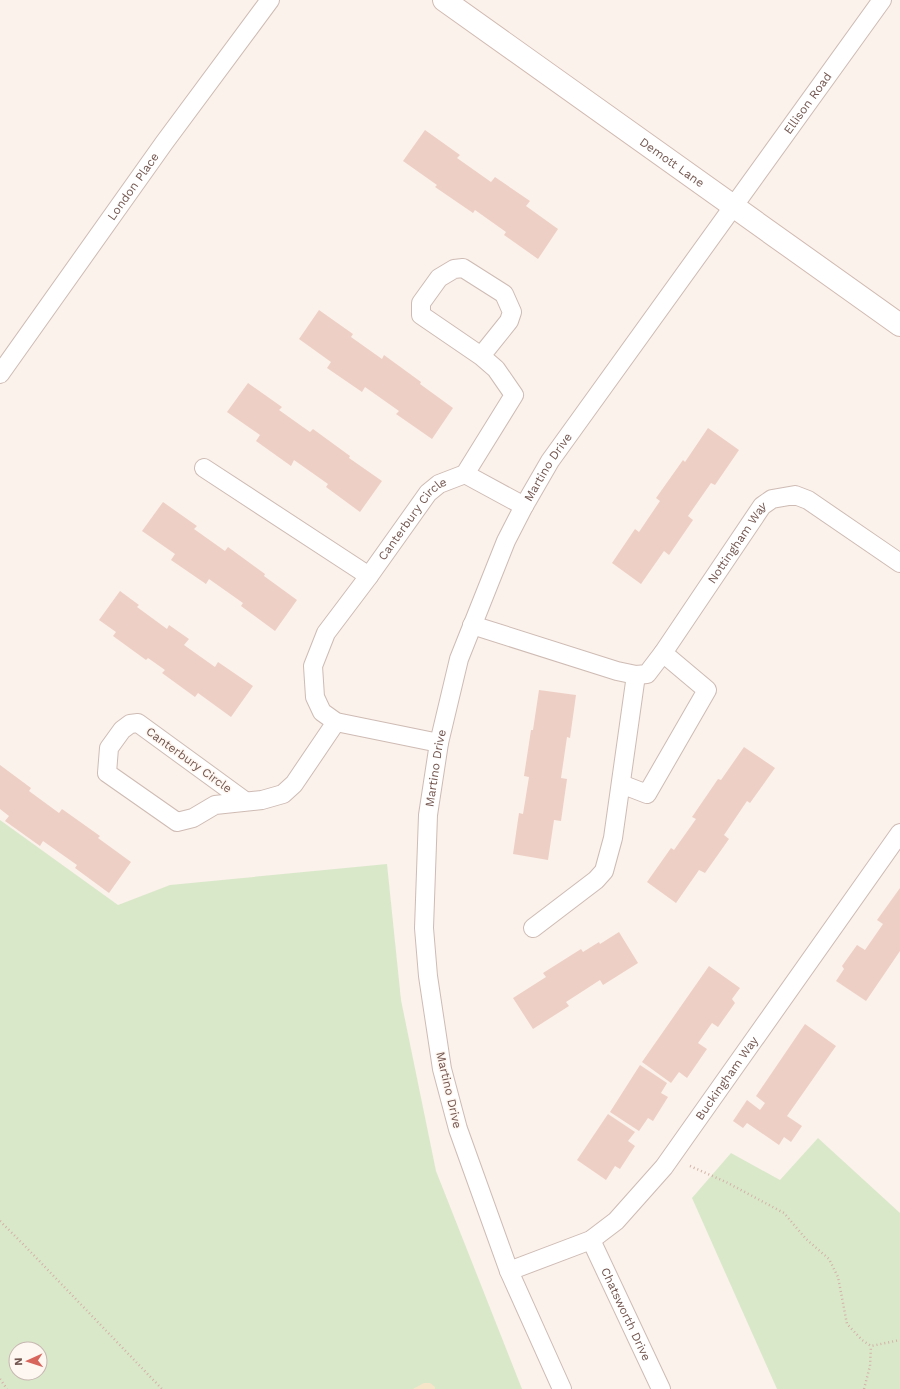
<svg xmlns="http://www.w3.org/2000/svg" width="900" height="1389" font-family="'Work Sans',sans-serif">
<style>
.green{fill:#dae8ca;fill-rule:evenodd}
.sand{fill:#f7e5c9}
.building{fill:#eecfc5}
.lines{fill:none;stroke-linecap:round;stroke-linejoin:round}
.street-casing{stroke:#cebbb4;stroke-width:20}
.secondary-casing{stroke:#d1bab2;stroke-width:24}
.path{stroke:#d3b2a7;stroke-width:2.5;stroke-dasharray:1 3;stroke-linecap:butt}
.street{stroke:#fff;stroke-width:18}
.secondary{stroke:#fff;stroke-width:22}
.labels{text-anchor:middle;stroke-width:3;stroke-linejoin:round;paint-order:stroke}
.street-label{font-size:12px;fill:#745750;stroke:#fef7f1}
</style>
<rect width="100%" height="100%" fill="#fbf2eb"/>
<path class="green" d="M0 820 118 905 170 885 387 864 401 1000 436 1171 522 1389H0ZM16 1349H40V1373H16Z
M818 1138 900 1213V1389H777L692 1198 731 1153 780 1180Z"/>
<path class="sand" d="M424 1383H430L435 1387V1389H413Z"/>
<path class="building" d="M425 130 460 155 457 158 491 182 495 177 530 201 526 206 558 229 538 259 504 235 506 232 475 210 473 213 435 187 437 185 403 161Z
M319 310 353 334 351 337 382 359 384 355 421 382 420 384 453 408 432 439 396 414 399 411 365 387 362 392 327 368 331 362 299 339Z
M248 383 282 407 279 410 310 432 313 429 350 456 349 458 382 481 360 512 326 487 328 484 294 460 291 466 256 441 260 435 227 412Z
M708 428 739 450 715 485 711 483 688 516 693 520 669 555 664 551 641 584 612 563 635 529 639 532 660 501 656 498 683 460 685 462Z
M163 502 197 526 194 529 225 551 228 547 265 574 264 576 297 600 275 631 241 606 243 603 209 579 206 584 171 560 175 554 142 531Z
M120 591 139 605 137 607 167 629 169 625 189 639 184 645 215 667 218 662 253 686 231 717 198 693 195 697 162 673 165 670 148 658 146 660 113 636 116 632 99 620Z
M539 690 576 695 570 738 567 737 561 778 567 779 561 821 554 820 548 860 513 854 519 813 523 814 529 777 524 776 531 730H533Z
M744 747 775 768 750 803 747 801 724 835 729 839 705 873 699 870 676 903 647 882 671 848 674 850 696 819 692 817 718 779 721 780Z
M0 765 31 788 29 791 59 813 62 809 100 836 98 838 131 862 109 893 75 868 77 865 43 841 40 846 5 821 9 816 0 809Z
M900 888V951L866 1001 836 981 844 969 842 966 857 945 865 950 883 924 877 920Z
M619 932 638 963 603 985 600 980 566 1002 569 1006 533 1029 513 998 546 977 543 973 581 949 583 952 599 942 600 944Z
M709 966 740 988 732 999 735 1003 718 1027 712 1023 698 1043 707 1049 687 1078 679 1072 671 1083 642 1062Z
M805 1024 836 1046 787 1116 802 1126 791 1142 784 1137 779 1145 747 1123 743 1128 733 1121 747 1100 760 1110 765 1103 756 1096Z
M640 1065 667 1083 661 1093 668 1097 653 1121 648 1118 639 1131 610 1112Z
M608 1114 635 1132 628 1141 635 1146 620 1169 615 1166 606 1180 577 1160Z"/>
<g class="lines">
<g class="street-casing">
<g id="street">
<path id="s1" d="M0 374 164 143 270 0"/>
<path d="M204 468 369 576"/>
<path d="M465 474 524 506"/>
<path id="s2" d="M472 625 617 671 636 675 647 674 663 653 762 506 772 499 795 495 808 500 900 563"/>
<path id="s3" d="M439 743 336 722 322 712 315 697 313 666 326 633 369 576 428 493 439 484 465 474 514 395 496 369 481 356 421 315V303L439 278 454 269 463 268 504 294 512 312 509 321 481 356"/>
<path d="M621 784 647 794 707 690 663 653"/>
<path d="M245 801 138 723 130 724 122 730 109 748 107 773 177 822 193 818 215 805 262 800 283 794 294 784 336 722"/>
<path d="M533 928 596 880 604 871 613 838 636 675"/>
<path id="s4" d="M591 1240 661 1389"/>
<path id="s5" d="M509 1271 591 1240 616 1221 664 1167 900 833"/>
<path id="s6" d="M562 1389 509 1271 458 1129 442 1069 428 976 424 928 428 815 439 743 459 659 506 541 524 506 550 461 882 0"/>
</g>
</g>
<g class="secondary-casing">
<g id="secondary">
<path id="s7" d="M444 0 900 325"/>
</g>
</g>
<path class="path" d="M690 1166 726 1182 784 1213 806 1239 829 1259 838 1277 847 1324 862 1340 871 1346 900 1340
M0 1221 23 1244 162 1389
M0 1379 7 1389
M864 1389 870 1366 871 1346"/>
<use href="#street" class="street"/>
<use href="#secondary" class="secondary"/>
</g>
<g class="labels">
<g class="street-label">
<text dy="4" stroke="none"><textPath href="#s6" startOffset="1416">Ellison Road</textPath></text>
<text dy="4" stroke="none"><textPath href="#s7" startOffset="280">Demott Lane</textPath></text>
<text dy="4" stroke="none"><textPath href="#s1" startOffset="230">London Place</textPath></text>
<text dy="4" stroke="none"><textPath href="#s6" startOffset="969">Martino Drive</textPath></text>
<text dy="4" stroke="none"><textPath href="#s3" startOffset="349">Canterbury Circle</textPath></text>
<text dy="4" stroke="none"><textPath href="#s2" startOffset="342">Nottingham Way</textPath></text>
<text transform="translate(189 760) rotate(36)" y="4">Canterbury Circle</text>
<text dy="4" stroke="none"><textPath href="#s6" startOffset="645">Martino Drive</textPath></text>
<text dy="4" stroke="none"><textPath href="#s5" startOffset="300">Buckingham Way</textPath></text>
<text transform="translate(449 1090) rotate(77)" y="4">Martino Drive</text>
<text dy="4" stroke="none"><textPath href="#s4" startOffset="82">Chatsworth Drive</textPath></text>
</g>
</g>
<g transform="translate(28 1361) rotate(267)"><circle r="19" fill="#fef7f1" stroke="#c7b7b1"/>
<path d="M0-3L7 15L0 10L-7 15Z" fill="#d8655c"/>
<text y="-6" font-size="11" font-weight="bold" text-anchor="middle" fill="#745750">N</text>
</g>
</svg>
